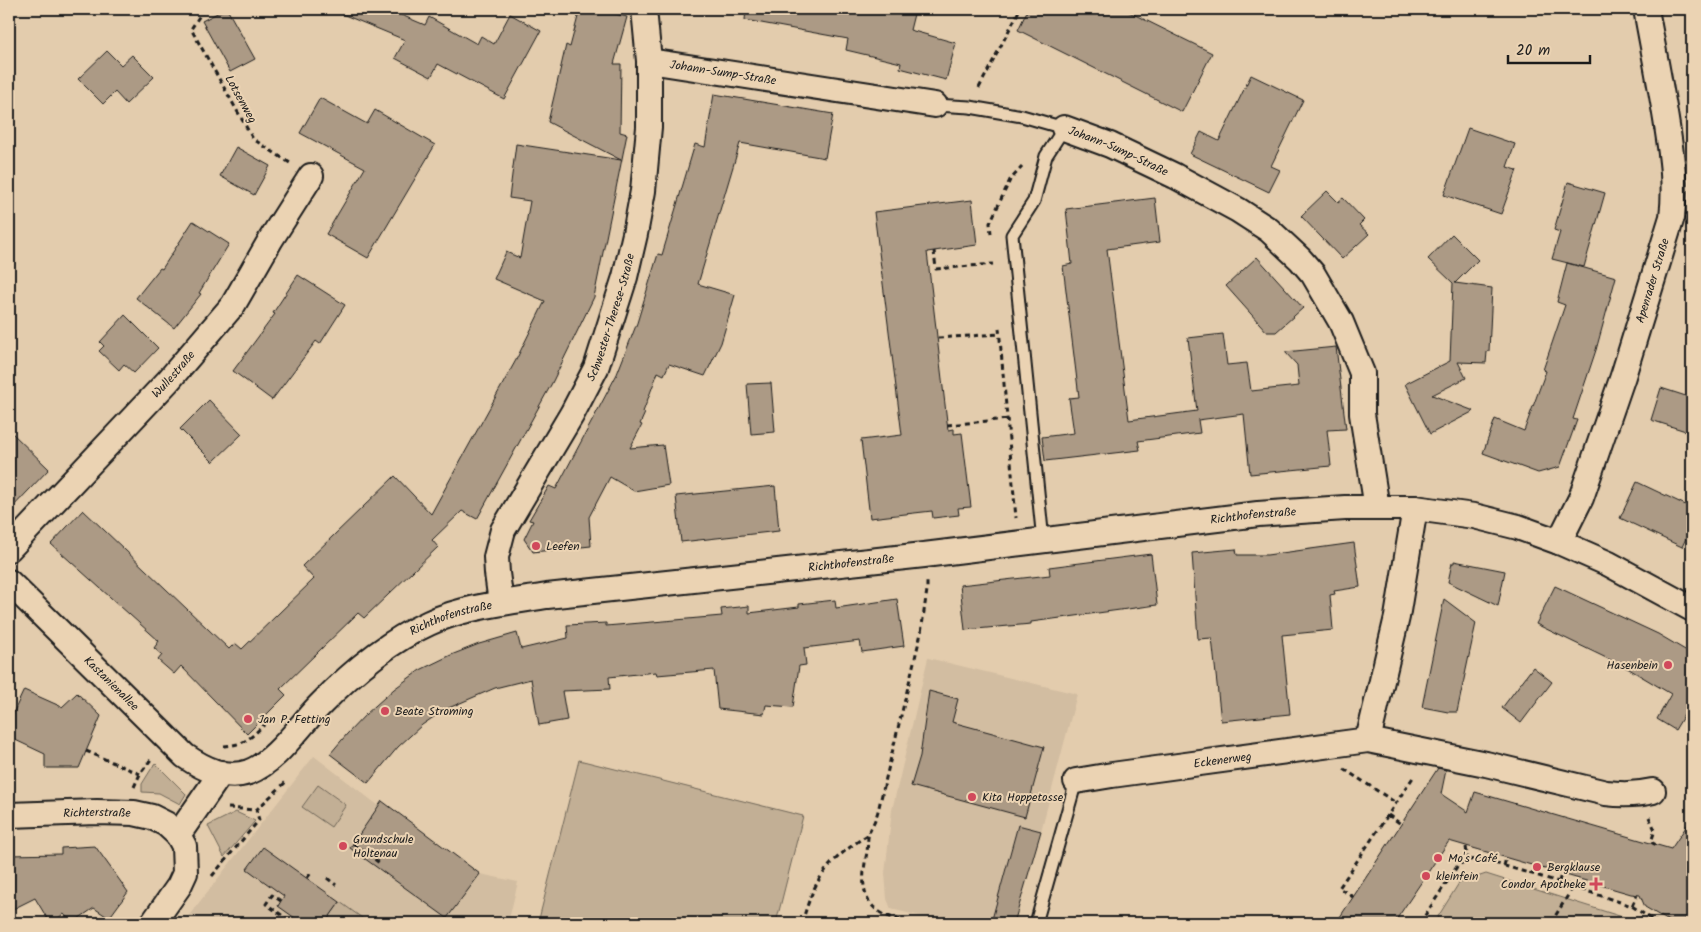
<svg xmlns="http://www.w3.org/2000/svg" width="1701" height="932" font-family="Kalam,sans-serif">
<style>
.built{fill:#d2bda1}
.green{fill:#c2af95;stroke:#6f6658}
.building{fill:#ac9a85;stroke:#1c1c1c}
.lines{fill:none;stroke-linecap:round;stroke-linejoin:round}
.service-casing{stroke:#1c1c1c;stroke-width:15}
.minor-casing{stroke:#1c1c1c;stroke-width:28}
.path{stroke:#1c1c1c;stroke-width:3;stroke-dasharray:5 4;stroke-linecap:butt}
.service{stroke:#ebd3b3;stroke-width:11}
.minor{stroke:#ebd3b3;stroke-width:24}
.poi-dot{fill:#d1495b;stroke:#ebd3b3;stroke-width:2}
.labels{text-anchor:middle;stroke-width:4;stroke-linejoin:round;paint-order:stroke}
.street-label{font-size:12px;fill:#1c1c1c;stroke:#ebd3b3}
.poi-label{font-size:12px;fill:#1c1c1c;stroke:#ebd3b3;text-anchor:start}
</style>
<rect width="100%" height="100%" fill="#e3ccad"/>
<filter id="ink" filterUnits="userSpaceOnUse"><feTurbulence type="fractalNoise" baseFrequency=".02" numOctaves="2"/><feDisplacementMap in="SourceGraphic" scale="10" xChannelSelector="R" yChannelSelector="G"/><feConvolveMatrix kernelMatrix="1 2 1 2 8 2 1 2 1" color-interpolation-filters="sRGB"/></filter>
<g filter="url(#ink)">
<path class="built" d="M928 658 1077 694 1041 831 1018 825 991 923H949L891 909 887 899 885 873 892 810Z
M314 756 379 806 382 802 480 874 518 882 508 923H183Z"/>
<path class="green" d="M579 760 803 816 776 923H538Z
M155 763 186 794 180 804 159 793 142 792V784Z
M318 785 346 805 331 827 302 807Z
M236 812 255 821 224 857 208 826Z
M1486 874 1632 920 1637 923H1434L1459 883Z
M340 902 369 923H325Z"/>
<path class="building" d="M225 9H227L255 59 230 72 202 21Z
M330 9H387L425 25 429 17 477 44 481 36 494 44 510 14 541 31 504 99 438 64 431 77 395 58 405 40Z
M580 9H596L627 17 614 64H621L620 132 627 134 594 297 552 383 477 519 462 511 432 540 438 547 364 618 358 613 280 689 286 695 247 734 181 666 174 674 158 660 162 655 154 648 159 641 51 544 83 510 229 649 235 643 242 649 314 579 302 566 395 476 431 514 516 360 545 301 494 279 506 252 520 258 530 201 509 198 516 144 621 160 548 122 566 45 570 47Z
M746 9H894L914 14 910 30 956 43 946 80 900 68 901 63 846 50 848 39 745 20Z
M1028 9H1123L1212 53 1182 112 1018 30Z
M107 51 121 65 132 55 154 77 126 104 115 92 103 104 78 79Z
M1251 75 1303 100 1271 166 1280 170 1269 192 1190 154 1201 132 1219 141Z
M714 94 833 114 825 158 740 143 698 284 735 295 721 343 705 376 669 364 664 375 658 372 643 412 645 413 640 424 642 425 630 448 663 445 669 485 634 491 610 477 589 517 591 546 533 552 524 539 533 521 529 520 549 486 556 489 617 374 637 323 658 254 662 255 695 144 705 147Z
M320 98 367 124 375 110 435 145 368 258 326 234 365 168 300 133Z
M1468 128 1515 144 1507 167 1517 170 1501 214 1444 195Z
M236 147 270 166 254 195 220 176Z
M1568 182 1605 193 1584 267 1552 259 1560 232 1554 230Z
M1327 191 1338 202 1343 198 1364 220 1359 225 1369 234 1342 259 1301 216Z
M1155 198 1160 242 1107 249 1129 420 1197 411 1188 338 1223 334 1227 365 1247 363 1251 391 1299 386 1297 365 1285 352 1336 347 1346 429 1327 430 1331 466 1250 474 1244 414 1198 420 1200 433 1138 441 1140 450 1045 461 1042 437 1074 433 1069 398 1079 397 1063 266 1072 264 1066 209Z
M972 200 977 245 927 252 948 430 954 429V434L962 433 971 507 958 508 959 515 933 518 932 511 870 518 861 440 902 435 874 212Z
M193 221 229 244 199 293 201 294 174 328 136 298 160 268 162 269Z
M1452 234 1478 260 1455 283 1492 288 1489 351 1487 352 1486 363 1458 362 1466 378 1432 395 1474 411 1430 434 1405 384 1450 361 1453 283 1428 259Z
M1257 257 1303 308 1276 332H1267L1226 286Z
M1567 263 1616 277 1596 350 1573 419 1577 420 1560 467 1538 473 1483 453 1495 419 1524 431 1546 371 1543 370 1565 305 1557 302Z
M298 275 345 305 320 344 316 341 272 400 233 371 275 314 273 313Z
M125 315 158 348 134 373 124 364 119 370 99 351 104 346 100 342Z
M771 383 775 432 751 434 747 384Z
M1661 388 1692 398V433L1651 420Z
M209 400 242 434 213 462 180 429Z
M9 430 49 469 9 511Z
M1637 482 1692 508V525L1682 547 1620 518Z
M775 486 779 531 681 542 676 496Z
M1354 543 1360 587 1334 591 1335 594 1330 595 1333 630 1282 635 1290 714 1221 721 1212 638 1198 639 1192 553 1236 549 1237 555H1267Z
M1151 554 1157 605 1031 622V624L965 630 960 585 1050 575 1049 567Z
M1454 561 1505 571 1498 606 1448 582 1452 563H1454Z
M1555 586 1658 634 1692 654V706L1690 705 1675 730 1657 719 1671 694 1629 669 1536 624Z
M897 599 904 646 862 652 860 641 804 648 806 665 799 666 793 707 766 705 764 714 718 709 714 670 657 675 656 672 609 677 610 689 562 691 567 720 539 725 531 679 495 688 444 710 422 725 398 747 368 783 330 754 347 734 366 714 394 689 420 670 451 655 479 644 517 633 521 649 568 638 567 625 606 623V626L722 616 721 609 749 606V613L799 607V604L835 600 836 608Z
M1444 599 1476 623 1457 712H1448L1422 707Z
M1533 667 1552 682 1521 723 1502 708Z
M24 690 62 707 77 693 101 716 79 768H45V754L9 737V722Z
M929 691 958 699 952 722 1044 747 1025 817 911 786 920 756Z
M1438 768 1446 770 1441 794 1468 812 1475 792 1671 849 1692 818V923H1672L1645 907 1640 895 1631 894 1449 841 1394 923H1336Z
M382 801 480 874 447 918 350 848Z
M1018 825 1041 831 1014 923H991Z
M95 846 128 892 109 918 94 908 72 923 64 914 50 923 35 898 13 909 12 898 10 899 9 855 61 854V848Z
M263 847 340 902 325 923H302L278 906 284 896 247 869Z"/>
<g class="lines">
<g class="service-casing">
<path id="service" d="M935 105 970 107 1022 116 1064 128 1046 156 1034 201 1012 235 1043 541
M1036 923 1076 781"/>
</g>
<g class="minor-casing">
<g id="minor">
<path id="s1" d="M649 61 935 105"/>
<path id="s2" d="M1064 128 1110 145 1175 176 1238 210 1269 230 1300 259 1313 274 1341 322 1362 373V414L1377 508"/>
<path id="s3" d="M1559 542 1581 498 1623 376 1672 217C1676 185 1672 158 1667 126 1661 87 1653 48 1646 9"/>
<path id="s4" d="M9 549 168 381 233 305 271 239 311 176"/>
<path id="s5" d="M9 582 185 756C204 769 226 780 249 772 277 761 299 726 320 705 352 672 387 642 429 623 463 607 510 602 547 596L924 555 1258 514 1345 508H1415L1474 516 1518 527 1559 542 1609 564 1692 609"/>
<path id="s6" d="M501 603 497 573 496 557 503 530 572 414 596 368 625 277 635 234 643 191 649 127V61L644 9"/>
<path d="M1368 740 1397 617 1415 508"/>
<path id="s7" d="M1076 781 1112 775 1368 740 1486 764 1606 793C1623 795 1636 795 1653 791"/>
<path id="s8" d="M9 815 97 812 134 813 152 817 166 824 178 835 184 846 185 873 179 886 153 923"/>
<path d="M178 835 221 773"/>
</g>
</g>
<path class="path" d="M204 9 191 29 253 139 290 163
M979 88 1020 9
M991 234 990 223 1010 180 1022 167
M934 251 936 269 993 264
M999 328 1016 518
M938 338 1000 334
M947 425 1008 419
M224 746C245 745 250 738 265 724
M86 751 140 774
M1344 769 1396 803
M134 787 140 774 152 758
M228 808 256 810 288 780
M1388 815 1401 824
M1649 817 1655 830 1651 842 1658 846
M353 843 381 864
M1466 847 1468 860
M1504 866 1506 858
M212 876 259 820 256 810
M307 878 312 872
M327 878 336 885
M1559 882 1561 873
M1353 897 1339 888 1414 776
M281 901 272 895 266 904 286 918 283 923
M1632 906 1637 895
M802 923C815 876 828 861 869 834
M918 923C905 920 888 919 877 910 859 897 863 872 867 852 868 846 867 839 869 833 872 826 876 819 878 811L921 633 927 590V581
M1420 923 1458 865 1468 860 1481 859 1559 882 1632 906 1657 923
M1551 923 1573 887"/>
<use href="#service" class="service"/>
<use href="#minor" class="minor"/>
</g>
</g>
<g class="poi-dot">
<circle cx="536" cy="546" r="5"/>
<circle cx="1668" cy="665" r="5"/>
<circle cx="385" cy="711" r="5"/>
<circle cx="248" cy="719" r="5"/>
<circle cx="972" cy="797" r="5"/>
<circle cx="343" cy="846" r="5"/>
<circle cx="1438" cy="858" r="5"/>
<circle cx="1537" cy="867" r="5"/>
<circle cx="1426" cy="876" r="5"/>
<path d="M1593.5 876.5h5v5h5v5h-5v5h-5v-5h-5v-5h5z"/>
</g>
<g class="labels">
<g class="street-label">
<text dy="4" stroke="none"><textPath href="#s1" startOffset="75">Johann-Sump-Straße</textPath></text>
<text transform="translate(241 99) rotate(61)" y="4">Lotsenweg</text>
<text dy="4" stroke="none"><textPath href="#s2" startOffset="59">Johann-Sump-Straße</textPath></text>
<text dy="4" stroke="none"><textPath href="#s3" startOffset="278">Apenrader Straße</textPath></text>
<text dy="4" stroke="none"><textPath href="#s6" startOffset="314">Schwester-Therese-Straße</textPath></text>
<text dy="4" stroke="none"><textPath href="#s4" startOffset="240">Wullestraße</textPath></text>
<text dy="4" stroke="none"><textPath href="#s5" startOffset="1384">Richthofenstraße</textPath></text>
<text dy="4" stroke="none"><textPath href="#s5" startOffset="979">Richthofenstraße</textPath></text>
<text dy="4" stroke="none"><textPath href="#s5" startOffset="574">Richthofenstraße</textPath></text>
<text dy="4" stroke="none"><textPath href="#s5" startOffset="144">Kastanienallee</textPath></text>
<text dy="4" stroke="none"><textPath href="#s7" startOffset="148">Eckenerweg</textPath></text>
<text dy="4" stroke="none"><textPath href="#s8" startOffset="88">Richterstraße</textPath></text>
</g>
<g class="poi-label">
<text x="546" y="550">Leefen</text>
<text x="1658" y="669" text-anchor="end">Hasenbein</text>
<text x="395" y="715">Beate Stroming</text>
<text x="258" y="723">Jan P. Fetting</text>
<text x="982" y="801">Kita Hoppetosse</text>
<text x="353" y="843">Grundschule<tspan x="353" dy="14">Holtenau</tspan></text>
<text x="1448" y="862">Mo's Café</text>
<text x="1547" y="871">Bergklause</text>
<text x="1436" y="880">kleinfein</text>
<text x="1586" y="888" text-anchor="end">Condor Apotheke</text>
</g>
</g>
<rect width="1701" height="932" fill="none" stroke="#ebd3b3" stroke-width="30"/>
<rect x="15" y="15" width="1671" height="902" fill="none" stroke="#1c1c1c" stroke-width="2" filter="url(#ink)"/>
<path d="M1508 55v8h82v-8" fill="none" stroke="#1c1c1c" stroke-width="2.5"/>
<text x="1516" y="55" font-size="15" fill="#1c1c1c" stroke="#ebd3b3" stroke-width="4" paint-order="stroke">20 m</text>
</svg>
